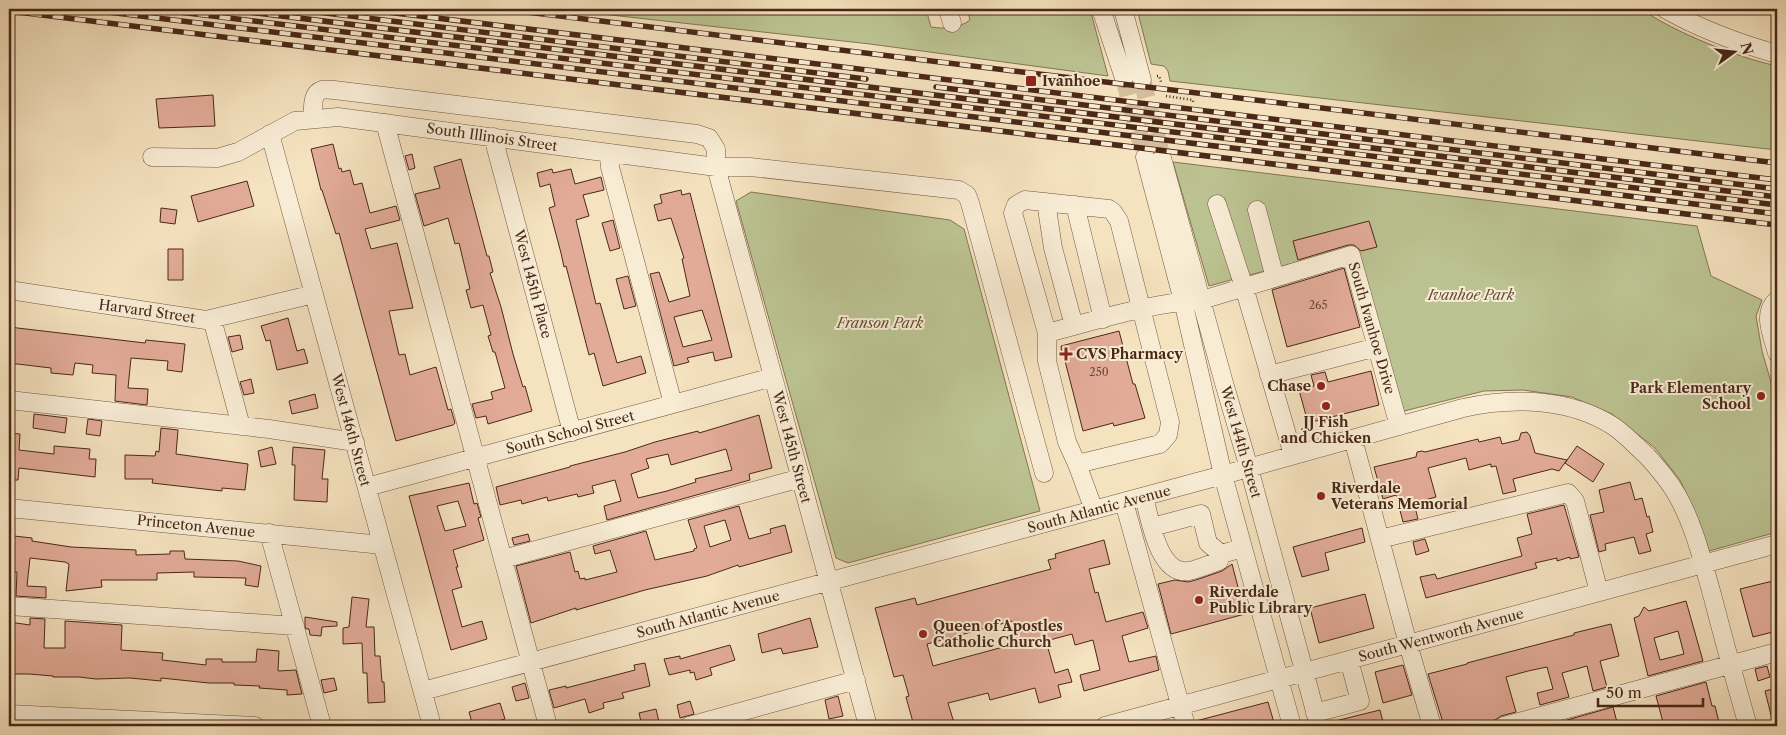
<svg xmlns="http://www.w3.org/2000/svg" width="1786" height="735" font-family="'Libre Caslon Text',serif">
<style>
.green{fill:#bcc392;stroke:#837654}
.building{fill:#e2ab98;stroke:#4a2817;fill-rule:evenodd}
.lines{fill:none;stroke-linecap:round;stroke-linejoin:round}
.minor-tunnel{stroke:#d3bd9d;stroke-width:18;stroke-dasharray:18 9;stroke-linecap:butt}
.minor-casing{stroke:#755641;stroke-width:19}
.path{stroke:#4a2817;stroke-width:2.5;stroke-dasharray:1 2.5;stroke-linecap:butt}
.minor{stroke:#f8ecd5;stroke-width:18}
.rail-casing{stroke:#4a2817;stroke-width:5.5}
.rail{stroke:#f8ecd5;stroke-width:4;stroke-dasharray:11;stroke-linecap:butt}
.poi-dot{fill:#8f2418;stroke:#f8ecd5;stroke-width:2}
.labels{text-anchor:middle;stroke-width:4;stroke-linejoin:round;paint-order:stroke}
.number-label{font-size:11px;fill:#704937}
.poi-label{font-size:14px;font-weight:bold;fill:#4a2817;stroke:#f8ecd5;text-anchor:start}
.street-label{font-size:14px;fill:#4a2817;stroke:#f8ecd5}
.park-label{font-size:14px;font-style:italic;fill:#664f36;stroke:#f8ecd5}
</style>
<rect width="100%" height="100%" fill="#f5e2bf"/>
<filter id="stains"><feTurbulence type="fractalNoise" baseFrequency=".004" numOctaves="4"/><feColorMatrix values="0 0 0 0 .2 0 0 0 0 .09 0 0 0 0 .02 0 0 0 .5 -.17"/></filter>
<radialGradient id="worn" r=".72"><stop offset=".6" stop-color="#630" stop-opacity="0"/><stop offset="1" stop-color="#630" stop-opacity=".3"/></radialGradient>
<path class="green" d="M557 9H926L931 27C945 29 958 29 970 20L967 9H1090L1108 76 870 44Z
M1137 9H1641C1676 33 1736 57 1777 66V150L1170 81 1168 71 1164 66 1151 64Z
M1173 162 1697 226 1711 276 1762 300 1756 316 1762 351 1777 403V532L1709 551 1698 519 1680 480 1655 448 1612 414 1572 397 1523 390 1484 391 1404 411 1356 246 1209 286Z
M751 192 950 220 964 229 1040 511 848 563 836 558 736 201Z"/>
<path class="building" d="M213 95 215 126 159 128 156 99Z
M333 144 339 169 341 168 342 172 350 170 354 185 362 183 370 213 396 206 400 220 365 229 371 249 397 243 413 308 389 311 399 355 405 354 410 375 436 367 448 410 451 409 455 423 453 425 396 441 339 233 336 234 322 190H321L311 149Z
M412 154 415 168 409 170 405 156Z
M461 159 487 256H489L493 272 490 273 501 307 513 354 523 387 525 386 532 411 488 424 486 416 476 418 472 404 493 399 491 392 505 388 495 352H493L488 336 491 335 483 305 471 308 466 290 470 289 459 243 455 244 448 218 424 226 415 194 440 188 434 167Z
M552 169 553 173 571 169 575 184 601 177 604 190 583 195 589 216 576 220 596 304 600 303 617 363 641 356 646 373 603 386 594 353 589 355 566 266 564 267 561 253 549 208 555 206 550 184 540 187 537 173Z
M247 181 254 206 198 222 191 196Z
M681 190 682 195 690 193 732 357 715 361 713 352 687 358 689 362 674 366 650 274 659 272 669 302 690 296 682 259 684 258 671 218 658 221 654 205 662 203 660 195ZM702 310 712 340 683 347 674 317Z
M161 208 177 210 175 224 160 222Z
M613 220 620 248 610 251 602 223Z
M1369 221 1377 247 1361 251 1354 245H1348L1298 260 1293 241Z
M168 249H183V280H168Z
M1344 268 1360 327 1287 347 1272 290Z
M628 276 636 306 624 309 616 279Z
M288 318 297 351 304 349 308 363 277 370 270 340 266 341 261 326Z
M9 327 145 343 146 340 185 344 182 372 167 370 168 361 131 358 128 388 148 389 147 405 115 401 116 375 92 373 93 365 75 363 73 375 51 373V368L9 363Z
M1119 331 1133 384H1135L1145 418 1114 426 1113 423 1083 431 1064 357H1062L1061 346Z
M240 335 243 349 232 352 228 337Z
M1371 371 1379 405 1308 423 1299 390 1314 386 1311 375 1325 372 1328 382Z
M251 379 254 393 244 395 240 382Z
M315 394 318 408 292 414 289 401Z
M34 414 67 418 65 433 33 428Z
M759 415 772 468 749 474 750 480 607 520 604 506 621 501 615 480 592 486 594 493 578 497 577 494 548 501 547 497 522 504 521 500 500 505 496 487 570 467V466L625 452 655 442 698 431 699 433ZM726 449 732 470 695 479 696 482 667 491 638 498 631 474 649 468 646 459 668 454 671 465Z
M88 419 102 421 100 436 86 434Z
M161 428 178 430 176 454 248 464 245 490 222 488V491L152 483 153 479H125V455L155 456 156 451 159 452Z
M1527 432 1530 436 1535 453 1567 460 1559 471 1552 469 1513 479 1516 491 1503 494 1496 466 1491 467V464L1469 470 1466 458 1428 468 1436 497 1414 503 1418 519 1403 522 1396 495 1383 499 1374 467 1416 457 1417 452 1422 451 1425 452 1478 439 1479 442 1500 437 1502 444 1519 440 1521 433Z
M9 433 20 434 19 450 54 454V446L90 449 89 459H96L95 477 19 468 18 480H9Z
M1577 446 1604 464 1593 482 1565 463Z
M272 447 276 464 261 467 258 451Z
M293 447 325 450 322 479H328L327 502 294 500 295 465H292Z
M1630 482 1635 500 1642 498 1647 517 1649 516 1653 532 1646 534 1651 551 1639 554 1634 537 1605 544 1606 550 1599 552 1590 515 1604 512 1599 490Z
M469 483 474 504 477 503 481 517 478 518 484 540 453 550 458 567H456L462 587 452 590 462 627 482 621 487 639 451 650 409 496ZM458 501 466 526 445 531 437 506Z
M1564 505 1579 557 1570 559V557L1557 561V558L1535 563 1537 568 1426 598 1420 577 1435 574 1437 579 1522 556 1517 538 1532 534 1527 514Z
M739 506 749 539 771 533 770 529 785 525 792 552 739 567 738 565 707 576 645 590 576 610V608L531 623 516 566 570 552 575 572 578 571 580 579 585 578V580L617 572 610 550 595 554 593 546 646 531 655 560 694 551V549L697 548 688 520ZM725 520 731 540 710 547 704 526Z
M1362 528 1365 542 1325 553 1329 570 1302 577 1293 547Z
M528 534 530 541 514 545 512 538Z
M14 536 32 538V541L71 547 136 550V555L170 554V551H184L185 559 238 561 261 566 258 587 245 585 246 578 194 577V572L157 573V580H101L102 587 66 591 69 564 65 562 30 558 27 586 46 587V598L16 596 17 572H11Z
M1425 539 1429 551 1416 555 1413 542Z
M1104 540 1110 564 1089 569 1095 593 1098 592 1106 622 1143 612 1148 628 1122 636 1129 662 1156 656 1159 670 1084 691 1080 675 1100 670 1093 640 1075 645 1072 634 1046 641 1055 673 1068 669 1072 682 1058 685 1061 697 1039 703 1035 688 990 700 988 693 948 703 955 726H914L906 697 909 696 903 675 894 677 875 608 915 598 917 605 1051 569 1048 560 1056 558 1055 554ZM1012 621 1018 643 933 666 927 644Z
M1232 564 1245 614 1171 634 1158 584 1175 580 1188 582 1196 580 1222 571Z
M1777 580V631L1753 637 1740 589Z
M1365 594 1374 628 1319 643 1310 608Z
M352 597 369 599 366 627H374L375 656H380L382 682H384L385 702 368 703 367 673H363L362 643 343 644V628L349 627Z
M1686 601 1703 661 1648 676 1634 618 1639 616 1644 607 1649 611ZM1678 631 1684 654 1660 660 1654 638Z
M305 617 337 622V626L322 627 321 636 310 635 309 629H306L305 626Z
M30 618 45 619 44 648H65V621L122 625 121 650 163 653 162 660 206 665V659H222V662H256L257 649 279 651 278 671 296 670 302 694 287 695V690L259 688 260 686 234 685V683H209L161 678V681L130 678 96 679 79 677H53V676L29 674H9V622L30 625Z
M810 618 818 647 783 654 781 648 762 653 758 634Z
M1611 624 1619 656 1600 661 1607 687 1593 691 1587 666 1562 673 1569 697 1540 705 1537 693 1553 689 1547 667 1528 671 1506 677 1516 712 1501 716 1495 720 1473 726H1444L1428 674 1467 664V663L1574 635V633Z
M730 645 735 660 710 668 712 675 696 680 694 672 690 673V670L669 675 664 659 680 656V659Z
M645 663 650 686 622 693 624 698 603 703 604 708 589 713 585 699 554 708 549 690 566 686V688L635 670 634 665Z
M1403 665 1412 695 1383 703 1375 672Z
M1767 666 1770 677 1758 681 1755 669Z
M334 678 337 690 324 693 321 680Z
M1706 682 1712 706H1715L1720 726H1664L1656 696Z
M525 683 529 698 516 701 512 687Z
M1777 688V722L1773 723 1765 691Z
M838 696 843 716 829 719 825 700Z
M690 701 694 714 680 718 677 705Z
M1268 702 1275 726H1196V721Z
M500 703 505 719 480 726H473L469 712Z
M1613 707 1618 726H1568L1567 720Z
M656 709 660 726H642L639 713Z
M1380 710 1384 726H1331V722Z"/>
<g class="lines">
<path class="minor-tunnel" d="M1124 78 1145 157
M1142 80 1162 158"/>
<g class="minor-casing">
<path id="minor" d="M948 9 952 23
M1101 9 1124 78
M1123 9 1142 80
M1665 9C1700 29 1738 43 1777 54
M313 119C313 110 311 93 322 90 325 89 331 90 334 90L697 134 709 138 716 149V167L868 726
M385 123 548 726
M270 134 432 726
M493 137 572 432
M609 153 610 167 673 404
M152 157 217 158 238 152 295 121 338 117 716 167H750L959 190 967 195 970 203 1044 473
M1145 157 1183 301 1223 475 1292 726
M1162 158 1224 383 1249 468 1319 726
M1046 202 1053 248 1074 326
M1217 204 1244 287 1293 455
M1075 205 1103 319
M1257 210 1275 278
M9 290 206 320 314 294
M1777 300C1761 313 1773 337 1777 353
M212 319 241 426
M1047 333V361L1067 442 1077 464
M1269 375 1377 347
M9 400 269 429 355 442
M1353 439 1408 644 1432 726
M367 487 773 377
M1144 497C1150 518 1158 576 1189 571 1199 569 1210 564 1219 561L1221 554 1243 548
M1124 502 1186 726
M9 508 382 545
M1094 510 1077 464 1160 444 1168 435 1170 422 1119 221 1113 212 1109 209 1025 200 1016 205 1013 213 1047 333C1098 320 1149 303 1202 300L1351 255 1399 426
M1152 527 1201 514 1208 543 1221 554
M269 533 322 726
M1380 539 1568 493 1575 501 1599 592
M503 559 801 478
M9 606 295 626
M423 691 1223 475 1463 408C1512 397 1569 398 1613 426 1625 434 1636 446 1647 456 1658 468 1669 481 1677 495 1695 527 1703 563 1713 598 1724 641 1736 684 1748 726
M1315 713 1360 701 1349 660
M9 714 255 726
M689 726 856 680
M1105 726 1777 544
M1504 726 1777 652"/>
</g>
<path class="path" d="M1157 76H1159L1161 82
M1166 96 1193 100V103"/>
<use href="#minor" class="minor"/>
<g class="rail-casing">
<path id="rail" d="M83 9 1777 214
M154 9 1777 205
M224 9 1777 197
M293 9 866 79
M362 9 1777 180
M501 9 1777 163
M9 11 1777 225
M936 87 1777 189"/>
</g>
<use href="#rail" class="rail"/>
</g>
<g class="poi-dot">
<rect x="1025" y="75" width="12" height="12" rx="2.5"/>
<path d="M1063.5 346.5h5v5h5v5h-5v5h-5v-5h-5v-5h5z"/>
<circle cx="1321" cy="386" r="5"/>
<circle cx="1761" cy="396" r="5"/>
<circle cx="1326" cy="406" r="5"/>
<circle cx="1321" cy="496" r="5"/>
<circle cx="1199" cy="600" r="5"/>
<circle cx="923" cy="634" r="5"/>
</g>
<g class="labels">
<g class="number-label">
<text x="1318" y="309">265</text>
<text x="1099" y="376">250</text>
</g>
<g class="poi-label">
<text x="1042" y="86">Ivanhoe</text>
<text x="1076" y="359">CVS Pharmacy</text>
<text x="1311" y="391" text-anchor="end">Chase</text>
<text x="1751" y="393" text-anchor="end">Park Elementary<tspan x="1751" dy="16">School</tspan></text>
<text x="1326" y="427" text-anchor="middle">JJ Fish<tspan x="1326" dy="16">and Chicken</tspan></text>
<text x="1331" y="493">Riverdale<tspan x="1331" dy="16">Veterans Memorial</tspan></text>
<text x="1209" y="597">Riverdale<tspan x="1209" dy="16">Public Library</tspan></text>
<text x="933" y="631">Queen of Apostles<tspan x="933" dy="16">Catholic Church</tspan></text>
</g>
<g class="street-label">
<text transform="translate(492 137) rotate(8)" y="5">South Illinois Street</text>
<text transform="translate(533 284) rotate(75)" y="5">West 145th Place</text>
<text transform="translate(147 311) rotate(8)" y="5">Harvard Street</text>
<text transform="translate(1372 328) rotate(74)" y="5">South Ivanhoe Drive</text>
<text transform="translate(351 430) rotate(75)" y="5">West 146th Street</text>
<text transform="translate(570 432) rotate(-15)" y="5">South School Street</text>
<text transform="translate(1241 442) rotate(74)" y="5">West 144th Street</text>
<text transform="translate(792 447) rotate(75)" y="5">West 145th Street</text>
<text transform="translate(1099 509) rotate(-15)" y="5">South Atlantic Avenue</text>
<text transform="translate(196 526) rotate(6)" y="5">Princeton Avenue</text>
<text transform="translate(708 614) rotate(-15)" y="5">South Atlantic Avenue</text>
<text transform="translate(1441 635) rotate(-15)" y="5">South Wentworth Avenue</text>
</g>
<g class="park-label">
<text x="1471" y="300">Ivanhoe Park</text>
<text x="880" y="328">Franson Park</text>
</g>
</g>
<rect width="1786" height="735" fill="none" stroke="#f5e2bf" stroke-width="30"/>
<rect x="10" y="10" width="1766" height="715" fill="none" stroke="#4a2817" stroke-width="2.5"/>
<rect x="15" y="15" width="1756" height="705" fill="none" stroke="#4a2817"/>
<g transform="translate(1734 52) rotate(75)" stroke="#f8ecd5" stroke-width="4" paint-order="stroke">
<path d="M0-4L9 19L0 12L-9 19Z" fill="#4a2817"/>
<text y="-8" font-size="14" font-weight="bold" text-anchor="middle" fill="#4a2817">N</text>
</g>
<path d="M1598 698v8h105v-8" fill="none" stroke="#4a2817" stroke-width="2.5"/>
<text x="1606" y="698" font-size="15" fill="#4a2817" stroke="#f8ecd5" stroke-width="4" paint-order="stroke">50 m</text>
<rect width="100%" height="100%" filter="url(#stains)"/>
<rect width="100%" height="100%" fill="url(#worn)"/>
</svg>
